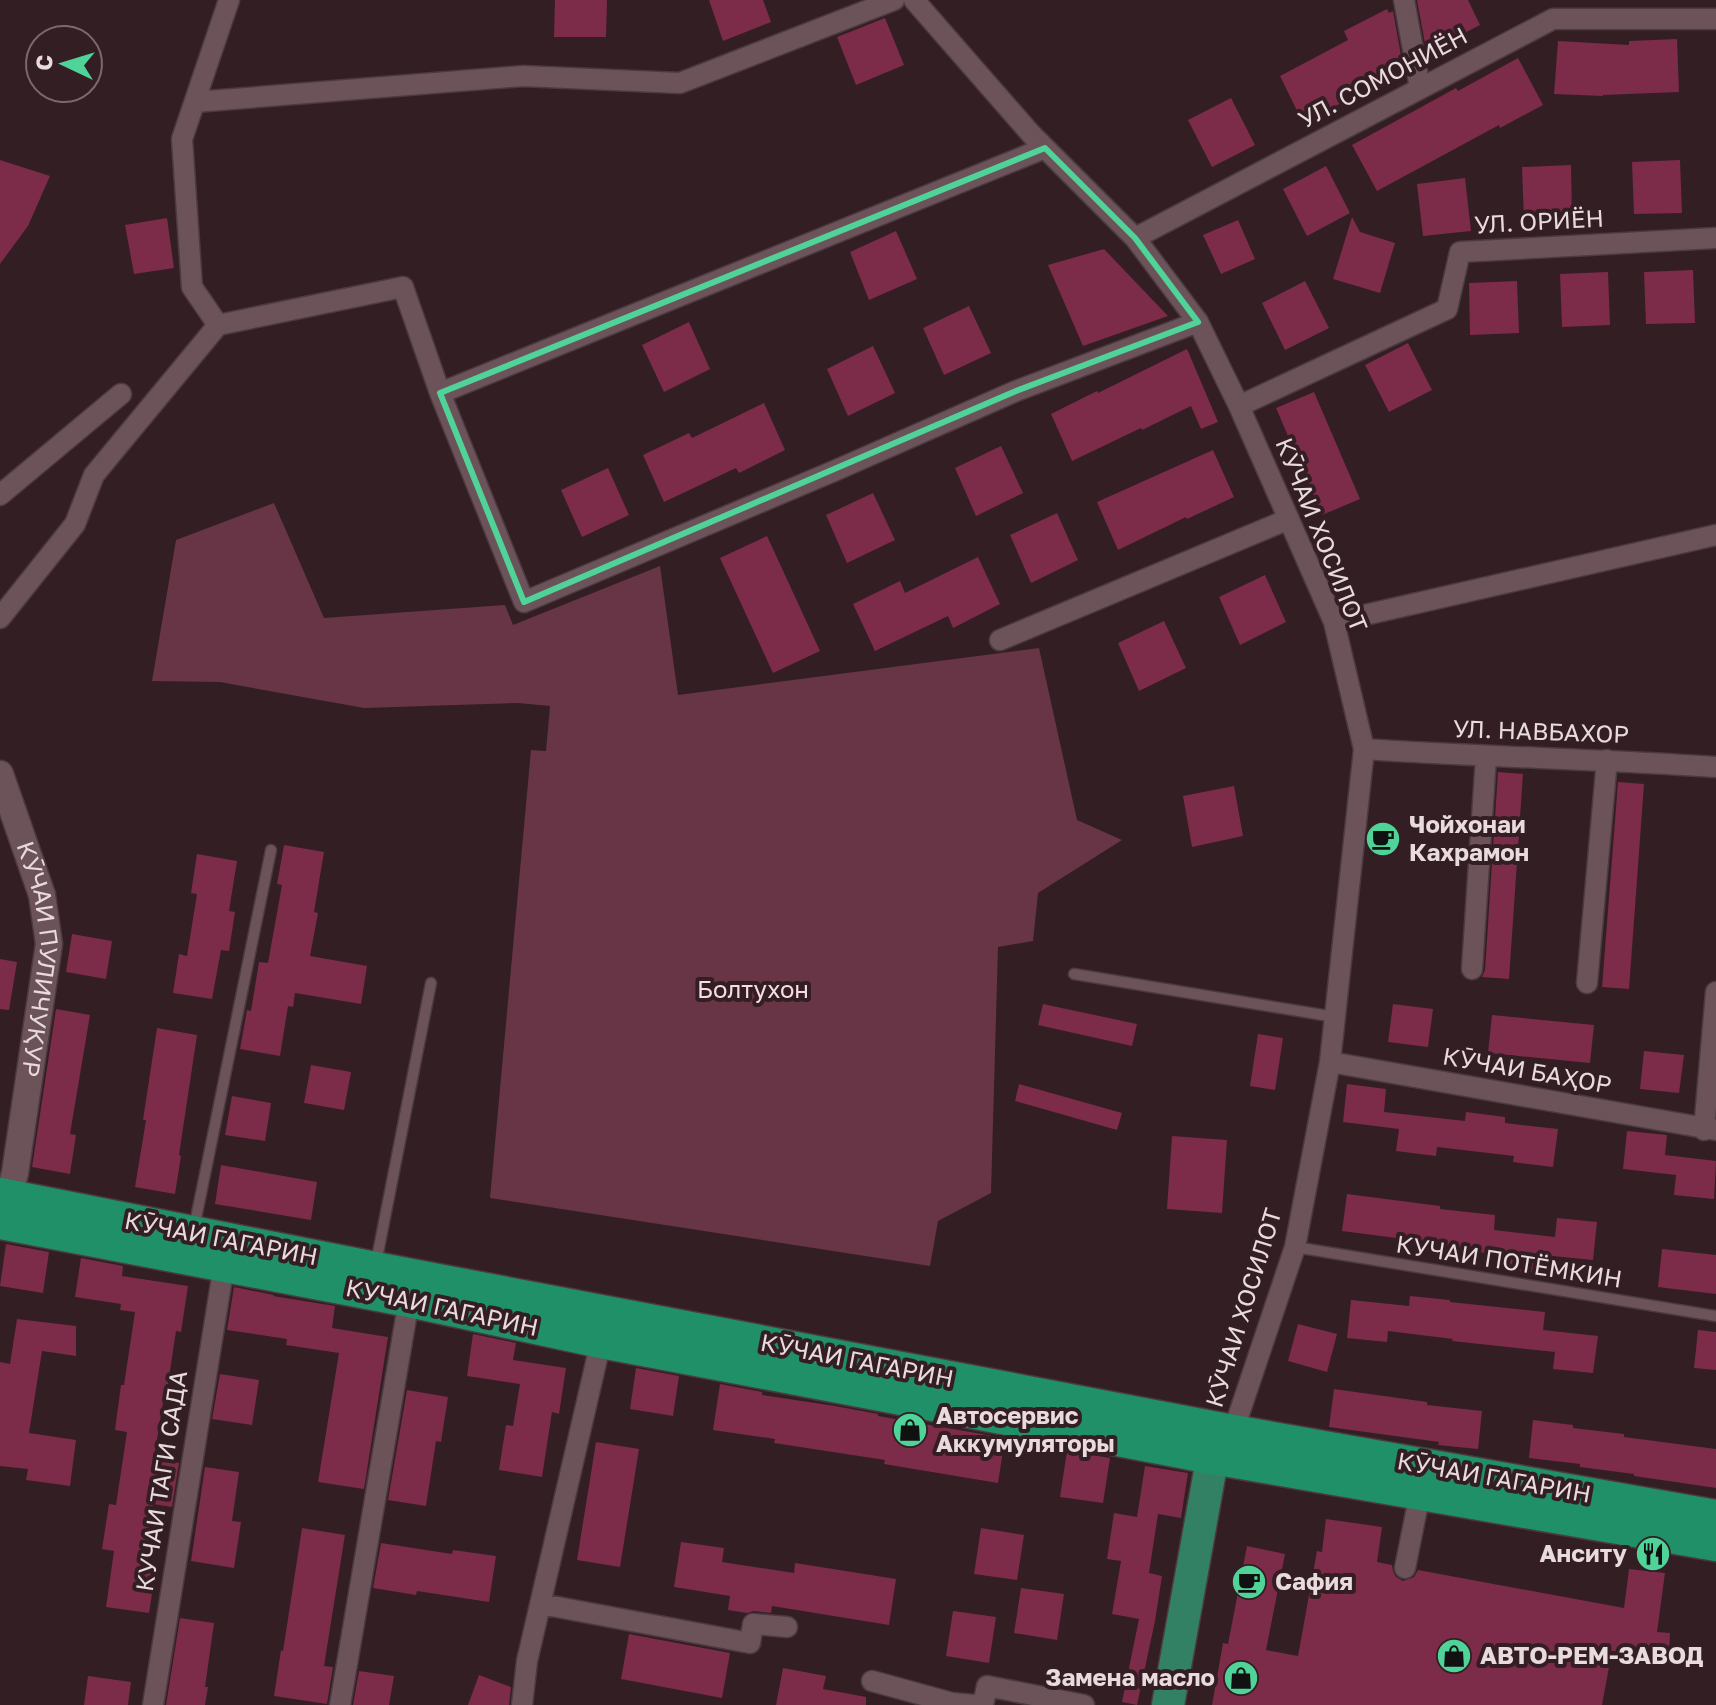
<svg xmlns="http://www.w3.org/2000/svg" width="1716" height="1705" font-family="'Golos Text',sans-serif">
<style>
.green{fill:#673545}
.building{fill:#7c2b49}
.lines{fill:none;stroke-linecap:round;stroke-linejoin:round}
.service-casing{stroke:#4b3a3f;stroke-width:13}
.minor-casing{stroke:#4b3a3f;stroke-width:23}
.tertiary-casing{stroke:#4b3a3f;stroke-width:29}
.primary-casing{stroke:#4b3a3f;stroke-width:35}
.trunk-casing{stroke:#4b3a3f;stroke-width:37}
.service{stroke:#6c535a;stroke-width:10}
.minor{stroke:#6c535a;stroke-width:20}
.tertiary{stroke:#6c535a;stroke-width:26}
.primary{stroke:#328164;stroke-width:32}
.trunk{stroke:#1f9068;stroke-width:34}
.marked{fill:none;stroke:#4fd399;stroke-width:6;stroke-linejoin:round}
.labels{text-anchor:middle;stroke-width:8;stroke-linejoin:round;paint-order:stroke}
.street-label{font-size:24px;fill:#e8dadd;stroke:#331e24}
.poi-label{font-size:24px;font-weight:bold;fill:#e8dadd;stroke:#331e24;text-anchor:start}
.park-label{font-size:24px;fill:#f6dde3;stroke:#331e24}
</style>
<rect width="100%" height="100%" fill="#331e24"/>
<path class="green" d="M274 503 324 618 505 605 513 625 660 566 678 695 1039 648 1077 820 1122 840 1038 893 1033 941 998 947 991 1193 938 1221 930 1266 490 1198 531 750 546 751 550 706 518 703 364 708 220 682 152 681 176 540Z"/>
<path class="building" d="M555 0H607L606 37H554Z
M709 0H763L771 22 723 41Z
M1417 0H1468L1480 25 1437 47 1435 44 1426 49Z
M1387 9 1389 13 1393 11 1402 61 1342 91 1347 100 1303 123 1280 76 1348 40 1344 31Z
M885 18 904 65 856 85 837 37Z
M1677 39 1679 92 1603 95V96L1554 94 1558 41 1629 45V41Z
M1518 58 1543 105 1500 128 1499 125 1377 191 1352 145 1456 88 1458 91Z
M1231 98 1255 145 1212 167 1188 120Z
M0 160 50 176 28 226 0 264Z
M1680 160 1682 213 1634 214 1632 162Z
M1571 165 1572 218 1524 220 1522 167Z
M1326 166 1350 213 1307 236 1283 189Z
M1465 178 1471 231 1423 236 1417 184Z
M1352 217 1360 232 1395 243 1380 293 1333 279Z
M167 218 174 268 134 274 125 225Z
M1238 220 1255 259 1221 274 1203 235Z
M896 231 917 279 869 300 850 252Z
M1104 249 1168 316 1083 346 1048 265Z
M1693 270 1695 323 1646 324 1644 272Z
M1608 272 1610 325 1562 327 1560 274Z
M1305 281 1329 328 1285 350 1262 303Z
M1517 281 1519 333 1470 335 1469 283Z
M969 306 991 353 944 375 923 328Z
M689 322 710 369 664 392 642 345Z
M1408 343 1432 390 1389 412 1365 365Z
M873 346 895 393 848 416 827 369Z
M1187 349 1218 422 1201 429 1191 406 1142 430 1141 428 1072 461 1051 414 1097 391 1098 393Z
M1314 392 1360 499 1322 515 1276 408Z
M764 403 785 450 739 473 736 468 664 502 643 455 689 433 692 438Z
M1001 446 1023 493 976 516 955 468Z
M1213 450 1234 497 1187 519 1186 517 1118 550 1097 502Z
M608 468 629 515 582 537 561 490Z
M873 493 895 540 847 563 826 515Z
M1057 513 1078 560 1031 583 1010 535Z
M767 536 820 651 773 673 720 558Z
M978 557 1000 604 953 628 948 616 875 651 853 604 900 581 905 593Z
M1265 575 1286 622 1240 645 1219 597Z
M1164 621 1186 668 1139 691 1118 643Z
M1498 772 1523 774 1509 979 1482 977 1485 970Z
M1618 782 1644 784 1629 989 1602 987Z
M1234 786 1243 836 1192 847 1183 796Z
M284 845 324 852 314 912 318 913 310 956 367 966 361 1004 295 993 293 1007 288 1006 280 1056 240 1049 247 1010 251 1011 259 962 268 963 282 885 277 884Z
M197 854 237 861 229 911 235 912 229 951 221 950 212 999 173 993 179 954 187 956 197 894 191 893Z
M72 934 112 941 106 979 66 972Z
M0 959 17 962 9 1010 0 1009Z
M1043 1004 1137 1024 1132 1046 1038 1025Z
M1393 1004 1433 1009 1428 1047 1388 1042Z
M56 1009 90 1015 70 1134 76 1135 70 1174 32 1167Z
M1492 1015 1594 1025 1590 1063 1488 1053Z
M157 1028 197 1035 179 1155 181 1156 175 1194 135 1187 146 1120H143Z
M1258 1034 1283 1038 1275 1090 1250 1086Z
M1644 1051 1684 1055 1679 1093 1640 1089Z
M311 1065 351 1072 344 1110 304 1103Z
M1019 1084 1122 1113 1117 1130 1015 1101Z
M1347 1084 1386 1089 1384 1112 1465 1121 1466 1112 1505 1117V1123L1558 1129 1553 1167 1513 1162 1514 1156 1437 1147 1436 1156 1396 1151 1399 1129 1343 1122Z
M232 1096 271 1103 265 1141 225 1135Z
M1627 1131 1667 1135 1665 1155 1716 1161 1714 1199 1674 1195 1676 1175 1623 1169Z
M1172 1136 1227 1140 1222 1213 1167 1209Z
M221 1165 317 1182 311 1220 215 1204Z
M1347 1194 1440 1206V1209L1495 1215 1494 1230 1555 1237 1557 1218 1597 1222 1593 1260 1542 1255 1540 1273 1500 1269 1502 1255 1451 1249 1452 1246 1396 1239V1238L1342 1231Z
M6 1244 49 1252 43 1293 0 1286Z
M1662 1249 1716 1255V1294L1658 1287Z
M81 1258 123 1266 122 1276 188 1286 181 1332 176 1331 168 1384H166L154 1458 179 1463 172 1507 153 1504 144 1566 156 1568 149 1613 106 1607 114 1551 102 1549 109 1504 116 1505 127 1432 115 1430 121 1385H124L135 1312 120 1310 121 1304 75 1297Z
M234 1287 274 1295 273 1296 335 1306 332 1328 388 1337 364 1489 318 1482 339 1353 286 1345 287 1339 227 1330Z
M1410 1296 1450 1300V1302L1545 1312 1543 1330 1598 1336 1593 1373 1553 1369 1555 1352 1452 1341 1453 1339 1388 1331 1387 1342 1347 1338 1351 1300 1409 1306Z
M17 1319 76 1326V1356L42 1351 29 1433 76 1440 70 1486 26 1480 28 1469 0 1466V1362L10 1364Z
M1298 1324 1337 1334 1327 1372 1288 1361Z
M1698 1330 1716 1332V1370L1694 1368Z
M473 1334 516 1343 513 1360 566 1368 559 1414 552 1412 542 1477 499 1470 506 1425 513 1426 520 1384 467 1376Z
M636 1368 679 1376 673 1416 630 1409Z
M220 1374 259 1380 252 1425 212 1419Z
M720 1384 762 1392V1395L835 1406 878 1414V1416L1005 1438 998 1483 884 1464 885 1460 774 1443 775 1439 713 1430Z
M1334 1389 1427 1402V1405L1482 1411 1478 1449 1438 1445 1439 1442 1329 1427Z
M407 1390 448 1397 441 1442 436 1441 426 1506 388 1500Z
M1533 1420 1573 1425V1428L1624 1434V1437L1716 1449V1488L1634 1476V1474L1580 1467V1464L1529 1458Z
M596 1442 639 1449 620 1567 577 1560Z
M1067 1451 1110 1458 1103 1503 1060 1497Z
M1145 1466 1188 1473 1181 1518 1158 1514 1149 1573 1162 1576 1155 1621 1137 1705 1122 1702 1139 1619 1112 1614 1121 1561 1107 1559 1114 1513 1137 1517Z
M205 1467 239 1472 232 1521 241 1522 234 1568 191 1561Z
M1326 1519 1382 1527 1377 1562 1392 1565 1393 1571 1396 1577 1403 1581 1414 1577 1418 1570 1624 1608 1629 1569 1665 1573 1657 1632 1670 1633 1669 1655 1612 1651 1602 1705H1212L1223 1643 1228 1644 1247 1546 1285 1554 1266 1650 1298 1656 1317 1551 1322 1552Z
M302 1528 345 1535 324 1666 333 1667 327 1704 274 1696 281 1650 283 1651Z
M981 1528 1024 1535 1017 1580 974 1574Z
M681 1542 724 1548 722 1562 794 1573 795 1563 896 1579 889 1625 772 1606 771 1613 754 1611 747 1613 728 1610 730 1596 674 1587Z
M381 1543 452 1554 453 1550 496 1556 489 1602 417 1591 416 1595 373 1588Z
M1021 1588 1064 1594 1057 1640 1014 1633Z
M953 1611 996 1617 989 1663 946 1656Z
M180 1618 214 1623 205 1687H208L205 1705H166Z
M629 1634 730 1653 722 1698 621 1679Z
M783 1668 826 1676 823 1689 866 1697V1705H776Z
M359 1671 394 1676 389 1705H353Z
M479 1675 511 1687 509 1705H468Z
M88 1676 131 1682 128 1705H84Z"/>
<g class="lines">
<g class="service-casing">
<path id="service" d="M1074 974 1335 1017
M194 1228 271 850
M1295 1247 1716 1316
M376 1263 431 983"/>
</g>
<g class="minor-casing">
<path id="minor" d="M914 0 1031 134 1135 238 1198 322 1239 406 1334 622 1364 749 1330 1062 1295 1247 1233 1432
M1404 0 1420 88
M195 102 523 76 680 83 894 0
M1135 238 1553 19H1716
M218 325 192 287 182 139 229 0
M440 393 1045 148
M1239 406 1447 309 1460 252 1716 238
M0 495 121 394
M0 618 75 524 94 475 218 325 403 287 440 393 524 602 834 471 1016 391 1198 322
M1334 622 1716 535
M1000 640 1289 519
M1364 749C1481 757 1599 759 1716 767
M1472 969 1486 757
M1587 983 1607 760
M1330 1062 1716 1130
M1704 1130 1716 992
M1405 1568 1420 1493
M541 1604 750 1643 753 1624 787 1627
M872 1681 952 1703 974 1705
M153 1705 224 1265
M340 1705 409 1300
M522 1705 527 1661 601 1341
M983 1705 987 1686 1084 1705"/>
</g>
<g class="tertiary-casing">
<g id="tertiary">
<path id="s1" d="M0 774 42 895 49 944 15 1173 4 1215"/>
</g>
</g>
<g class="primary-casing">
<path id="primary" d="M1168 1705 1217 1432"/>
</g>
<g class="trunk-casing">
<path id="trunk" d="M0 1195 375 1269 1233 1432 1716 1517
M0 1222 409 1300 601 1341 1212 1457 1716 1544"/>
</g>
<use href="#service" class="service"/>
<use href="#minor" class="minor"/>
<use href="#tertiary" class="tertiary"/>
<use href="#primary" class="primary"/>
<use href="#trunk" class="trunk"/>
</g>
<path class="marked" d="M1045 148 1135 238 1198 322 1016 391 524 602 440 393Z"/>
<defs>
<g id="cafe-disc" transform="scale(1.8)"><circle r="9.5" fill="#4fd399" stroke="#331e24"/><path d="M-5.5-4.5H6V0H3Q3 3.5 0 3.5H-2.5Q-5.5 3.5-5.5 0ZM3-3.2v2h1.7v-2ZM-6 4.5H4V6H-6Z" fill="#111"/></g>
<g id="shop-disc" transform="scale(1.8)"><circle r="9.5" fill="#4fd399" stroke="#331e24"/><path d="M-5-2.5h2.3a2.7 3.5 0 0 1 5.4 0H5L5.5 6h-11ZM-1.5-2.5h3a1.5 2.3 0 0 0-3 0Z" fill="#111"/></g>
<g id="restaurant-disc" transform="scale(1.8)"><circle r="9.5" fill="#4fd399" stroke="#331e24"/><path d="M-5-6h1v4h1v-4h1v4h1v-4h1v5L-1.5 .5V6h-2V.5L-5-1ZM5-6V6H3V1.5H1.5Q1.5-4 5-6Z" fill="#111"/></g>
</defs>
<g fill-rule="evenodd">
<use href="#cafe-disc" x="1383" y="839"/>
<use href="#shop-disc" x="910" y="1430"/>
<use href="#restaurant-disc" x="1653" y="1554"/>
<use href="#cafe-disc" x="1249" y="1582"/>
<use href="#shop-disc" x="1454" y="1656"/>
<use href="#shop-disc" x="1241" y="1678"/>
</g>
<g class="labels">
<g class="street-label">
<text transform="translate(1383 78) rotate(-28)" y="8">УЛ. СОМОНИЁН</text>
<text transform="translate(1539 222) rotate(-3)" y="8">УЛ. ОРИЁН</text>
<text transform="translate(1321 535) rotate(68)" y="8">КӮЧАИ ХОСИЛОТ</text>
<text transform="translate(1541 732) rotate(2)" y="8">УЛ. НАВБАХОР</text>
<text dy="8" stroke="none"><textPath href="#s1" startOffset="192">КӮЧАИ ПУЛИЧУҚУР</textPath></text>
<text transform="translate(1527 1071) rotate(10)" y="8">КӮЧАИ БАҲОР</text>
<text transform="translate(221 1239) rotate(11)" y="8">КӮЧАИ ГАГАРИН</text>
<text transform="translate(1509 1262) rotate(9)" y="8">КУЧАИ ПОТЁМКИН</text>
<text transform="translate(442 1308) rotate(12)" y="8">КУЧАИ ГАГАРИН</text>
<text transform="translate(1244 1308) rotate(-73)" y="8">КӮЧАИ ХОСИЛОТ</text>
<text transform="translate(857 1361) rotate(11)" y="8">КӮЧАИ ГАГАРИН</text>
<text transform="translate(1494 1478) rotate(10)" y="8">КӮЧАИ ГАГАРИН</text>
<text transform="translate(162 1481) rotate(-81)" y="8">КУЧАИ ТАГИ САДА</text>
</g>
<g class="poi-label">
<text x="1409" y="833">Чойхонаи<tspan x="1409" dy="28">Кахрамон</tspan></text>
<text x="936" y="1424">Автосервис<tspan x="936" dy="28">Аккумуляторы</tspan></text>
<text x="1627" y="1562" text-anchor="end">Анситу</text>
<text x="1275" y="1590">Сафия</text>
<text x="1480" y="1664">АВТО-РЕМ-ЗАВОД</text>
<text x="1215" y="1686" text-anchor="end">Замена масло</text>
</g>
<g class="park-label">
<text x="753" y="998">Болтухон</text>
</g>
</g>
<g transform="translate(64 64) rotate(274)"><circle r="38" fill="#331e24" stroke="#7b696e" stroke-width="2"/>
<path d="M0-6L14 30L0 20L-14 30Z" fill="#4fd399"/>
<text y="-12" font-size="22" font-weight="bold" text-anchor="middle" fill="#e8dadd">С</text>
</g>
</svg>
